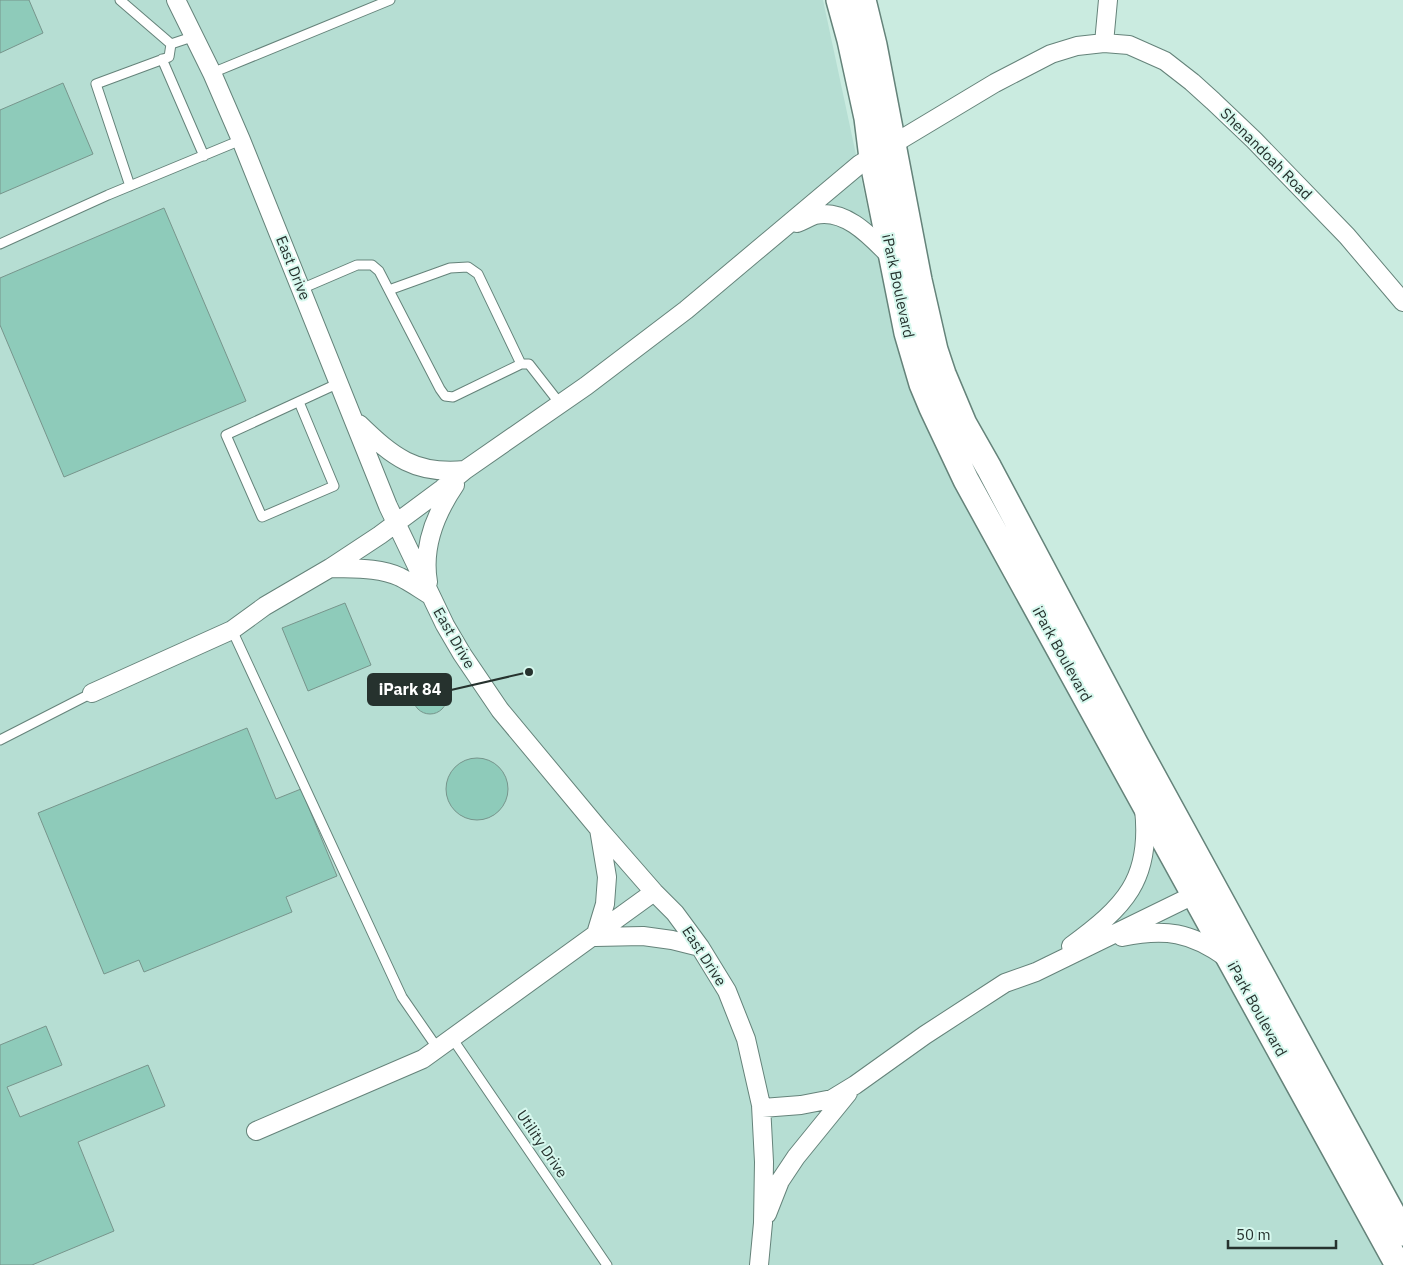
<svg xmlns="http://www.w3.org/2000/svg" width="1403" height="1265" font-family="'IBM Plex Sans',sans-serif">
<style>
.built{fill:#b6ded3}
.building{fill:#8ecbba;stroke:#77958c}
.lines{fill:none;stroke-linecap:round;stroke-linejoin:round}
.service-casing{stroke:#65837a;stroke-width:11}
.minor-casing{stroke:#65837a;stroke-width:20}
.secondary-casing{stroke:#65837a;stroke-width:28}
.service{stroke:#fff;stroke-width:9}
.minor{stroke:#fff;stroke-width:18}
.secondary{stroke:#fff;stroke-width:25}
.labels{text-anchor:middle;stroke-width:4;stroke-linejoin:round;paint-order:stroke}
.street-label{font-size:15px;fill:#26322e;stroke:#d7f8ee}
.leader{fill:none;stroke:#26322e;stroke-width:2}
.callout-dot{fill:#26322e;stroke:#d7f8ee;stroke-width:2}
.callout{fill:#26322e;stroke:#26322e;stroke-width:2}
.callout-label{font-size:16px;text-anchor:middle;font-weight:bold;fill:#fff}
</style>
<rect width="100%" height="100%" fill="#caebe0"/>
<path class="built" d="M0 0H823L880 267 912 388 944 464 1384 1265H0Z"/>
<path class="building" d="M0 0H29L43 33 0 53Z
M63 83 93 154 0 194V110Z
M164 208 246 401 64 477 0 325V278Z
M345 603 371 665 308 691 282 628Z
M413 697a17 17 0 1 1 34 0a17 17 0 1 1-34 0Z
M247 728 276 799 301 789 337 876 286 897 292 912 144 972 139 960 104 974 38 813Z
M446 789a31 31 0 1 1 62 0a31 31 0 1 1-62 0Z
M46 1026 62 1065 7 1087 20 1117 148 1065 165 1106 78 1142 114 1231 32 1265H0V1045Z"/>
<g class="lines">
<g class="service-casing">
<path id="service" d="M120 0 171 44 195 36
M162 59 204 156
M212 73 390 0
M130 186 96 84 169 57 171 44
M0 244 108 195 241 140
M301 289 357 265H372L379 271 440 389 445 396 453 397 521 364H529L561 405
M389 290 450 268 468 267 478 274 521 364
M299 402 334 486 262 517 226 435 339 383
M232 630 402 997 438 1049
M0 740 92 693
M452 1038 607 1265"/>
</g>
<g class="minor-casing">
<path id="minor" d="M176 0 212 73 241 140 388 506 445 625 462 654 500 710 599 829 654 892 675 913 700 947 727 991 746 1039 761 1105 764 1162 763 1223 759 1265
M1104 43 1108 0
M797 223C803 221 809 217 815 215 846 208 872 238 891 257
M359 424C393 457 415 475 465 470
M330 568C353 569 378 567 400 577 410 582 420 589 430 595
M428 582C422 547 436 513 455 485
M92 693 232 630 265 606 330 568 380 535 442 489 465 470 586 386 686 310 860 164 995 83 1051 54 1077 46 1104 43 1129 45 1165 61 1192 82 1213 101 1254 140 1347 236 1403 302
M599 829 607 877 605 904 595 937 643 936 672 940 700 947
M1122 937C1165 928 1191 932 1227 958
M1071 946C1124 907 1152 880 1144 809
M762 1108 801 1105 832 1099 855 1085 925 1035 1005 983 1036 972 1204 890
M256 1131 423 1059 654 892
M767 1214 780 1181 796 1157 848 1093"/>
</g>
<g class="secondary-casing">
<path id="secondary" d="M839 0 850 40 867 118 872 158 907 333 922 384 932 408 966 480 1398 1265
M863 0 874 45 919 280 935 350 943 374 964 424 989 468 1136 745 1403 1233"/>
</g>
<use href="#service" class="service"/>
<use href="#minor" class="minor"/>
<use href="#secondary" class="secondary"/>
</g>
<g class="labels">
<g class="street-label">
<text transform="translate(1266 154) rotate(45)" y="5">Shenandoah Road</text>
<text transform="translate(293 268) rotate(68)" y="5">East Drive</text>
<text transform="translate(898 286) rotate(78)" y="5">iPark Boulevard</text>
<text transform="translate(454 638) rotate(60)" y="5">East Drive</text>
<text transform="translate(1062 654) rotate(61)" y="5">iPark Boulevard</text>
<text transform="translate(704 956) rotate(57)" y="5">East Drive</text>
<text transform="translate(1257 1009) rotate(61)" y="5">iPark Boulevard</text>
<text transform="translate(542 1144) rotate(56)" y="5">Utility Drive</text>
</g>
</g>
<path class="leader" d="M529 672L451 690"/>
<circle class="callout-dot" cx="529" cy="672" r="5"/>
<rect class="callout" x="368" y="674" width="83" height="31" rx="5"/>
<g class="callout-label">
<text x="410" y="695">iPark 84</text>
</g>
<path d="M1228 1240v8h108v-8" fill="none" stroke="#26322e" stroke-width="2.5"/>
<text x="1236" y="1240" font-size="15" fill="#26322e" stroke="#d7f8ee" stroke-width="4" paint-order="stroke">50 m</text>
</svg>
